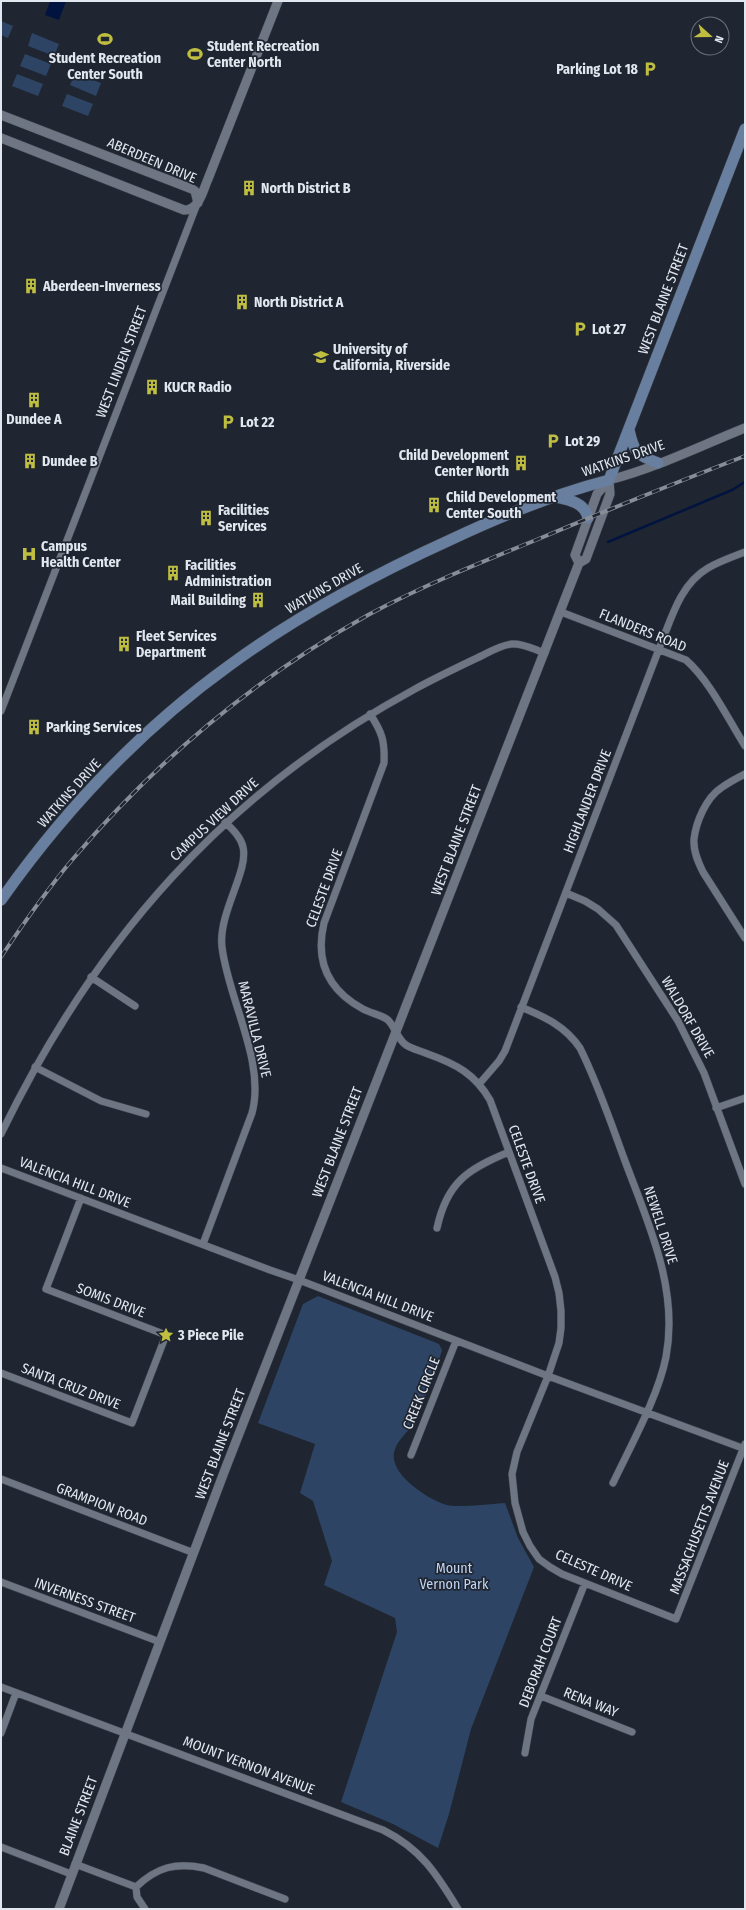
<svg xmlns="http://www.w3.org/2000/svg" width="746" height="1910" font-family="'Fira Sans Condensed',sans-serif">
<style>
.green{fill:#2e4464}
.water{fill:#00143f}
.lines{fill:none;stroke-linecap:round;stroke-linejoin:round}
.stream{stroke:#00143f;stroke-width:2.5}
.minor-casing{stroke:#3d434c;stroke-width:8}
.tertiary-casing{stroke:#3d434c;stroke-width:10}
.secondary-casing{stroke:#3d434c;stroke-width:12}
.minor{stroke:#6e7683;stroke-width:7}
.tertiary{stroke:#6e7683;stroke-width:9}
.secondary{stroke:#697fa0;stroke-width:11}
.rail-casing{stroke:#888e98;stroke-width:4}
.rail{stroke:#1f2631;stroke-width:2.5;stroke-dasharray:8;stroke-linecap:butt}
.labels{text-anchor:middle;stroke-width:3.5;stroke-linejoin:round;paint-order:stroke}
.poi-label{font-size:14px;font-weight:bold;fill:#e2e7ef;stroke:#1f2631;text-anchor:start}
.street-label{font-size:14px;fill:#e2e7ef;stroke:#1f2631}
.park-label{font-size:14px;fill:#c1d5f4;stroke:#1f2631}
</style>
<rect width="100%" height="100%" fill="#1f2631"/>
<path class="green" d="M1 21 13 26 8 38 1 35Z
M32 33 59 44 54 56 28 46Z
M25 54 51 64 46 76 20 66Z
M75 73 101 83 96 96 70 85Z
M17 74 43 84 38 96 12 86Z
M67 94 93 104 88 116 62 106Z
M318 1296 439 1344 442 1350 440 1357C432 1379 424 1402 414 1422 408 1433 396 1440 394 1453 390 1475 429 1500 447 1505 456 1508 493 1504 505 1503L518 1538 534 1567 471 1729 449 1814 438 1848 393 1824 341 1802 397 1632 395 1618 324 1585 332 1561 313 1501 300 1493 315 1444 258 1423 303 1304Z"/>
<path class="water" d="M50 1H66L59 20 45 15Z"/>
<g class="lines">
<path class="stream" d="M608 542 732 490 745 482"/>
<g class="minor-casing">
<path id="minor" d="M561 612 686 660C710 681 728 719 745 746
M1 711 197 204
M370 714C382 732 385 741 384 763L324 923C315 961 328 990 363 1009 370 1013 382 1015 388 1020 395 1027 398 1040 406 1045 412 1049 421 1051 428 1054 456 1064 475 1074 490 1100L555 1277 559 1293 561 1311V1328L559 1343 548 1376 517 1452 512 1474 515 1503 523 1532 530 1546 539 1559 550 1567 562 1574 676 1619 745 1444
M745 774C737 778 728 783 721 788 706 798 696 822 694 839 693 851 698 862 703 872L745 938
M566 893 585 901 598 909 616 925 678 1021 704 1073 745 1184
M91 977 135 1006
M521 1007C545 1017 565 1026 580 1048 598 1084 611 1123 625 1161 648 1223 679 1288 666 1357 658 1397 631 1445 613 1483
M35 1067 101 1101 146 1114
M480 1083 499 1061 505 1051 659 649C671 620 679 585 708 568 720 561 732 557 745 552
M716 1108 745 1098
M1 1134C95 940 225 792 415 689 435 678 456 668 477 658 488 653 500 645 512 644 523 643 535 650 545 653
M1 1168 270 1270 299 1280 548 1376 745 1449
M437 1228C447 1182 468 1169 509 1152
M203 1244 252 1113C266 1062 228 999 222 947 218 913 249 871 243 847 241 837 232 829 225 822
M1 1373 132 1423 166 1335 46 1289 81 1198
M411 1455 456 1341
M1 1479 194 1553
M1 1582 160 1642
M1 1687 383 1830C421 1849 436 1873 458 1909
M541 1696 632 1732
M1 1733 16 1693
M525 1753 531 1719 585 1583
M1 1847 71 1874
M75 1864 136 1887C157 1867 176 1862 204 1868L285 1899
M136 1887 137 1897 145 1909"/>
</g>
<g class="tertiary-casing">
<path id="tertiary" d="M1 115 192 189 195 191 198 203
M1 138 184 210C199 211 203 190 208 179L278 1
M609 480C656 468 700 446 745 428
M579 563 575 555 597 494 609 480
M59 1909 226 1467 579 563 586 559 610 494 609 480"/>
</g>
<g class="secondary-casing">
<path id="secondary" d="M629 430C634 452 636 455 658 463
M556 497C570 500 585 503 588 518
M1 900C64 811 141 729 230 665 298 615 373 575 450 540 501 516 554 494 609 480L745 129"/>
</g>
<use href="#minor" class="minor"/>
<use href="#tertiary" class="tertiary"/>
<use href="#secondary" class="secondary"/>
<g class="rail-casing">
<path id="rail" d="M1 957C23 924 46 891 72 860 155 762 255 678 368 615 422 586 479 563 536 540 605 511 675 483 745 456"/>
</g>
<use href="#rail" class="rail"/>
</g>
<defs>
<g id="stadium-bare" transform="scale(1.2)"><path d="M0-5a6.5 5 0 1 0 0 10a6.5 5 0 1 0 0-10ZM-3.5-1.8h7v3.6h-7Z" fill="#c0be40" stroke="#1f2631" stroke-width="2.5" paint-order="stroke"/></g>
<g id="parking-bare" transform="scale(1.2)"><path d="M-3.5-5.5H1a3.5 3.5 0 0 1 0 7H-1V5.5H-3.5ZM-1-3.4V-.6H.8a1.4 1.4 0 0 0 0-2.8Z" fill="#c0be40" stroke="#1f2631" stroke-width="2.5" paint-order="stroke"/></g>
<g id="building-bare" transform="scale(1.2)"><path d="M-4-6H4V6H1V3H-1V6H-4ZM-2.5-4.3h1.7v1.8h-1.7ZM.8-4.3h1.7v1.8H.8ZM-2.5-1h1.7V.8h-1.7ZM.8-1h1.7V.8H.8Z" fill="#c0be40" stroke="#1f2631" stroke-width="2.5" paint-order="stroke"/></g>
<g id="university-bare" transform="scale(1.2)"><path d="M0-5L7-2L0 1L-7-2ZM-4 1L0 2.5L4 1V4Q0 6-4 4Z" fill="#c0be40" stroke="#1f2631" stroke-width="2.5" paint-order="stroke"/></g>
<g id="hospital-bare" transform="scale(1.2)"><path d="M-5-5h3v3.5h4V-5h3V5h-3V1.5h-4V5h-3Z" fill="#c0be40" stroke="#1f2631" stroke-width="2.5" paint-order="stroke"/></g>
<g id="sight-bare" transform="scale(1.2)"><path d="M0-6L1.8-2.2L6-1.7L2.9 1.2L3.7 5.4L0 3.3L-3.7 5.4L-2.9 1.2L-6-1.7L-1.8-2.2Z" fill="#c0be40" stroke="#1f2631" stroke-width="2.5" paint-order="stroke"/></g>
</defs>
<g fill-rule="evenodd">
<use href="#stadium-bare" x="105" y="39"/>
<use href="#stadium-bare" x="195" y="54"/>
<use href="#parking-bare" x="650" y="69"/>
<use href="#building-bare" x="249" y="188"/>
<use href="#building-bare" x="31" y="286"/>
<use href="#building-bare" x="242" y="302"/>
<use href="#parking-bare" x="580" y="329"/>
<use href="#university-bare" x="321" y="357"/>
<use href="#building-bare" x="152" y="387"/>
<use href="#building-bare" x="34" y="400"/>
<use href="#parking-bare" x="228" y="422"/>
<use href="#parking-bare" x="553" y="441"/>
<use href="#building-bare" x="30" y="461"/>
<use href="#building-bare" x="521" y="463"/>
<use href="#building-bare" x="434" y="505"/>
<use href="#building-bare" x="206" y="518"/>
<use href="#hospital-bare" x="29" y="554"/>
<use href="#building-bare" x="173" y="573"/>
<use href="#building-bare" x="258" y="600"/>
<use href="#building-bare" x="124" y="644"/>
<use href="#building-bare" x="34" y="727"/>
<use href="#sight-bare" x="166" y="1335"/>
</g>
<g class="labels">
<g class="poi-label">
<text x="207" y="51">Student Recreation<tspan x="207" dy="16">Center North</tspan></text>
<text x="105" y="63" text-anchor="middle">Student Recreation<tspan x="105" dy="16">Center South</tspan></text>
<text x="638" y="74" text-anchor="end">Parking Lot 18</text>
<text x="261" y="193">North District B</text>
<text x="43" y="291">Aberdeen-Inverness</text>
<text x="254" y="307">North District A</text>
<text x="592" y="334">Lot 27</text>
<text x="333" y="354">University of<tspan x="333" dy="16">California, Riverside</tspan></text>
<text x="164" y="392">KUCR Radio</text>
<text x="34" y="424" text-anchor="middle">Dundee A</text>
<text x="240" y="427">Lot 22</text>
<text x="565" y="446">Lot 29</text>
<text x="509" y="460" text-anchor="end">Child Development<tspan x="509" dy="16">Center North</tspan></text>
<text x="42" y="466">Dundee B</text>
<text x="446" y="502">Child Development<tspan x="446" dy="16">Center South</tspan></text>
<text x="218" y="515">Facilities<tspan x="218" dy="16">Services</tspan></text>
<text x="41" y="551">Campus<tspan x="41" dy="16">Health Center</tspan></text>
<text x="185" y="570">Facilities<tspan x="185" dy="16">Administration</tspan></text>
<text x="246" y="605" text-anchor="end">Mail Building</text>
<text x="136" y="641">Fleet Services<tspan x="136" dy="16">Department</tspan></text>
<text x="46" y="732">Parking Services</text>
<text x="178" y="1340">3 Piece Pile</text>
</g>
<g class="street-label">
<text transform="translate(152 160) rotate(23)" y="5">ABERDEEN DRIVE</text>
<text transform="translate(663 299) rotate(-69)" y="5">WEST BLAINE STREET</text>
<text transform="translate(121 362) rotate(-69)" y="5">WEST LINDEN STREET</text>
<text transform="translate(623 458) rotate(-19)" y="5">WATKINS DRIVE</text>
<text transform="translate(324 588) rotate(-30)" y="5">WATKINS DRIVE</text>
<text transform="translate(643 630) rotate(22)" y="5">FLANDERS ROAD</text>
<text transform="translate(69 793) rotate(-48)" y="5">WATKINS DRIVE</text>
<text transform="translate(587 801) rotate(-69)" y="5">HIGHLANDER DRIVE</text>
<text transform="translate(214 819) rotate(-43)" y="5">CAMPUS VIEW DRIVE</text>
<text transform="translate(456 840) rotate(-69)" y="5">WEST BLAINE STREET</text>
<text transform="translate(324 888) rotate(-70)" y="5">CELESTE DRIVE</text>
<text transform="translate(688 1017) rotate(60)" y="5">WALDORF DRIVE</text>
<text transform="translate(255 1029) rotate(76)" y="5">MARAVILLA DRIVE</text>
<text transform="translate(337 1142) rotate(-69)" y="5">WEST BLAINE STREET</text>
<text transform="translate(527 1164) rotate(70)" y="5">CELESTE DRIVE</text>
<text transform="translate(75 1182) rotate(21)" y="5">VALENCIA HILL DRIVE</text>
<text transform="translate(661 1225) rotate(72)" y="5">NEWELL DRIVE</text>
<text transform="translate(378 1296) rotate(21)" y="5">VALENCIA HILL DRIVE</text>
<text transform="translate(111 1300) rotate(21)" y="5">SOMIS DRIVE</text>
<text transform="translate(71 1386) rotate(21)" y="5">SANTA CRUZ DRIVE</text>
<text transform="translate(421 1393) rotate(-68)" y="5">CREEK CIRCLE</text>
<text transform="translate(220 1444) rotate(-69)" y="5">WEST BLAINE STREET</text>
<text transform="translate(102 1504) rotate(21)" y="5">GRAMPION ROAD</text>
<text transform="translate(699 1527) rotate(-69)" y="5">MASSACHUSETTS AVENUE</text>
<text transform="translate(594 1570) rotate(24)" y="5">CELESTE DRIVE</text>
<text transform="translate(85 1600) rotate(20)" y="5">INVERNESS STREET</text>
<text transform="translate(540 1662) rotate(-69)" y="5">DEBORAH COURT</text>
<text transform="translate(591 1702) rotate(22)" y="5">RENA WAY</text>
<text transform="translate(249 1765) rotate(21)" y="5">MOUNT VERNON AVENUE</text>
<text transform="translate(78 1816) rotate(-69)" y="5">BLAINE STREET</text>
</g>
<g class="park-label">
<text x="454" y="1573">Mount<tspan x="454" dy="16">Vernon Park</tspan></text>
</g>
</g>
<rect width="746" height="1910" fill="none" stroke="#e2e7ef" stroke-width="4"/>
<g transform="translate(710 36) rotate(111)"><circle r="19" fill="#1f2631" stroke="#6d737d"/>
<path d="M0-3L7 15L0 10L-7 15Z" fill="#c0be40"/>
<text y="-6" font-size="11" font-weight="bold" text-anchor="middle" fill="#e2e7ef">N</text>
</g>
</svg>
